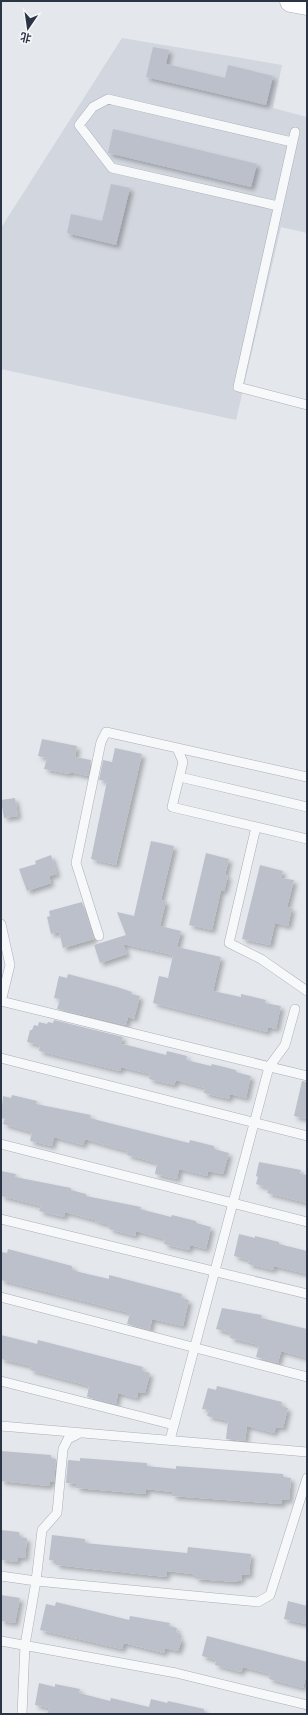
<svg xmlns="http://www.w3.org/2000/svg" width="308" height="1715" font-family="'Varela Round','Noto Sans SC',sans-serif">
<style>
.built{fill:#d2d6de}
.building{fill:#bbc0ca;filter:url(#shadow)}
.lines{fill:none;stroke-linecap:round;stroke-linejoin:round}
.service-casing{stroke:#a9aeb7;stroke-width:10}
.secondary-casing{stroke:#a9aeb7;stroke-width:23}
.service{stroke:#f7f8fa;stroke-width:9}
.secondary{stroke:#fff;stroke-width:22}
</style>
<defs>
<filter id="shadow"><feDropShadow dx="3.5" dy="3.5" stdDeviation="2" flood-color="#0004"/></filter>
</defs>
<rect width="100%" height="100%" fill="#e4e7ec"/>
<path class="built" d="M122 38 282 65 273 108 307 117V233L281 227 236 420 1 369V228Z"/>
<path class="building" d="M153 47 169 50 166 64 225 78 228 65 273 76 266 105 146 77Z
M113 129 257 164 251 187 108 153Z
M111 184 130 188 116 245 67 233 71 214 102 221Z
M42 739 77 746 75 757 91 760 88 776 70 772 69 774 44 769 47 758 38 756Z
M115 748 142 754 116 865 91 859 107 781 99 780 103 760 112 762Z
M15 798 18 816 4 818 1 800Z
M151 841 174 846 161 900 166 901 160 926 181 931 177 947 221 957 213 991 241 997V994L266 1000 265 1003 281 1006 276 1029 268 1027 267 1032 153 1003 159 976 168 978 173 955 123 944 127 954 100 963 94 945 126 935 117 912 134 916Z
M206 853 229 859 225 875 228 876 224 891 221 890 212 930 189 925Z
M51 855 57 874 49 876 51 883 27 891 19 869 36 864 35 861Z
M260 865 283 871 281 878 294 880 287 907 292 908 288 926 275 923 270 945 242 939Z
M82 902 94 939 63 948 59 932 51 934 47 917 50 916 49 911Z
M68 974 117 987 132 992 131 994 140 996 134 1019 128 1017 126 1025 57 1009 60 999 54 998 59 976 67 978Z
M54 1020 123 1037 121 1044 127 1045 166 1055 167 1051 187 1056 186 1060 211 1066 212 1064 236 1070V1072L251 1076 246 1098 230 1094 229 1099 204 1093 205 1088 176 1080 174 1085 149 1079 150 1074 121 1067 120 1071 39 1051 40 1045 27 1042 30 1030H32L34 1025 38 1026 39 1022 47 1024 48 1022 53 1023Z
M302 1081 307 1082V1119L294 1116Z
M12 1095 37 1101 36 1104 91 1115 90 1118 105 1122 189 1143 190 1140 214 1146V1149L229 1153 223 1174 208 1171 207 1176 179 1169 177 1179 155 1174 157 1163 127 1155 128 1151 113 1147 85 1139 83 1145 54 1137 52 1146 30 1141 32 1132 3 1124 5 1119 1 1118 3 1096 11 1098Z
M259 1162 301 1170 300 1174 307 1175V1203L267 1193 269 1188 256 1184 258 1177 256 1176Z
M1 1171 16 1174 15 1177 71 1188V1190L86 1194V1196L141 1207 140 1209 171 1217 172 1215 196 1221V1223L211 1227 206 1249 190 1245 189 1250 164 1244 165 1239 136 1231 135 1236 109 1229 110 1225 95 1221V1220L65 1212 64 1217 39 1211 41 1206 1 1196Z
M239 1234 255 1238V1236L279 1242V1244L307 1251V1274L274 1266 273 1270 248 1264 249 1260 234 1256Z
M8 1249 72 1266V1269L79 1272 109 1279V1275L182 1294 181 1298 189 1300 183 1326 152 1319 150 1330 127 1324 130 1313 1 1280V1252L7 1253Z
M222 1308 262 1315 261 1318 307 1329V1358L281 1351 278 1363 256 1357 259 1345 230 1338 231 1333 216 1329Z
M1 1335 37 1344 38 1340 143 1367 142 1371 150 1373 145 1393 138 1392 137 1398 118 1393 116 1404 87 1397 89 1386 30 1370 31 1366 1 1359Z
M217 1386 282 1402 281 1406 288 1408 283 1428 276 1427 274 1433 247 1426 245 1441 226 1439 228 1421 207 1416 209 1410 202 1409 208 1388 216 1390Z
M1 1451 51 1455V1458L56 1459 54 1482 50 1481 49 1486 1 1481Z
M80 1458 147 1463V1466L176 1469V1466L283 1474V1477L291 1478 289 1500H282V1504L172 1496 173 1492 146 1489V1494L76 1488 77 1484 66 1483 68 1460 80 1461Z
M1 1530 19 1532V1537L27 1538 25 1558 18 1557 17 1562 1 1560Z
M52 1535 85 1539V1543L187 1553 188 1547 251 1554 249 1575H242L241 1581 238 1580 237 1582 196 1579V1576L192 1574 167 1571 166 1577 56 1565V1561L49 1560Z
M1 1595 20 1598 15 1623 1 1621Z
M288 1601 307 1606 305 1624 284 1619Z
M56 1602 129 1620 130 1616 170 1623 169 1626 177 1628 176 1632 179 1633 178 1638 182 1639 178 1651 165 1648 164 1653 124 1643 122 1649 40 1630 46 1604 55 1606Z
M207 1636 307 1662V1672L303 1688 269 1679 270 1674 243 1667 241 1672 215 1665 216 1660 202 1656Z
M39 1683 55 1687V1684L80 1689 79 1693 110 1701 111 1698 149 1707 151 1699 167 1703 168 1701 204 1709V1714H47L49 1708 35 1705Z"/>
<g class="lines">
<g class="service-casing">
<path id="service" d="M295 132 238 387 307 405
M278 206 112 168 79 125 93 107 108 99 292 142
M177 748 183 762 172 807 307 839
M180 777 307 807
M256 827 229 943 261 959 307 991
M1 924 10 965 1 1002
M99 936 76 863 101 742 106 732 307 777
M1 1001 307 1076
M1 1058 307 1136
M1 1144 307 1222
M1 1219 307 1294
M1 1297 307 1377
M1 1381 174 1425
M1 1426 307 1452
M80 1433 68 1439 63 1449 57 1513 42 1530 36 1581 258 1602 270 1595 307 1478
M170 1440 269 1067 285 1045 295 1009
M1 1576 36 1581 25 1645 22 1714
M1 1641 176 1673 307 1705"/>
</g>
<g class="secondary-casing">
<path id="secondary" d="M291 1 307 4"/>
</g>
<use href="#service" class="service"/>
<use href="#secondary" class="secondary"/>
</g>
<rect width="308" height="1715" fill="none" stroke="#2b3445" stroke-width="4"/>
<g transform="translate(28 28) rotate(193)" stroke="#f4f6f9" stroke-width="3" paint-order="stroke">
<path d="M0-3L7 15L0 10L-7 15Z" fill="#2b3445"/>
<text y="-6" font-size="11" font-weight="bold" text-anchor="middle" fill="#2b3445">北</text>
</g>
</svg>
